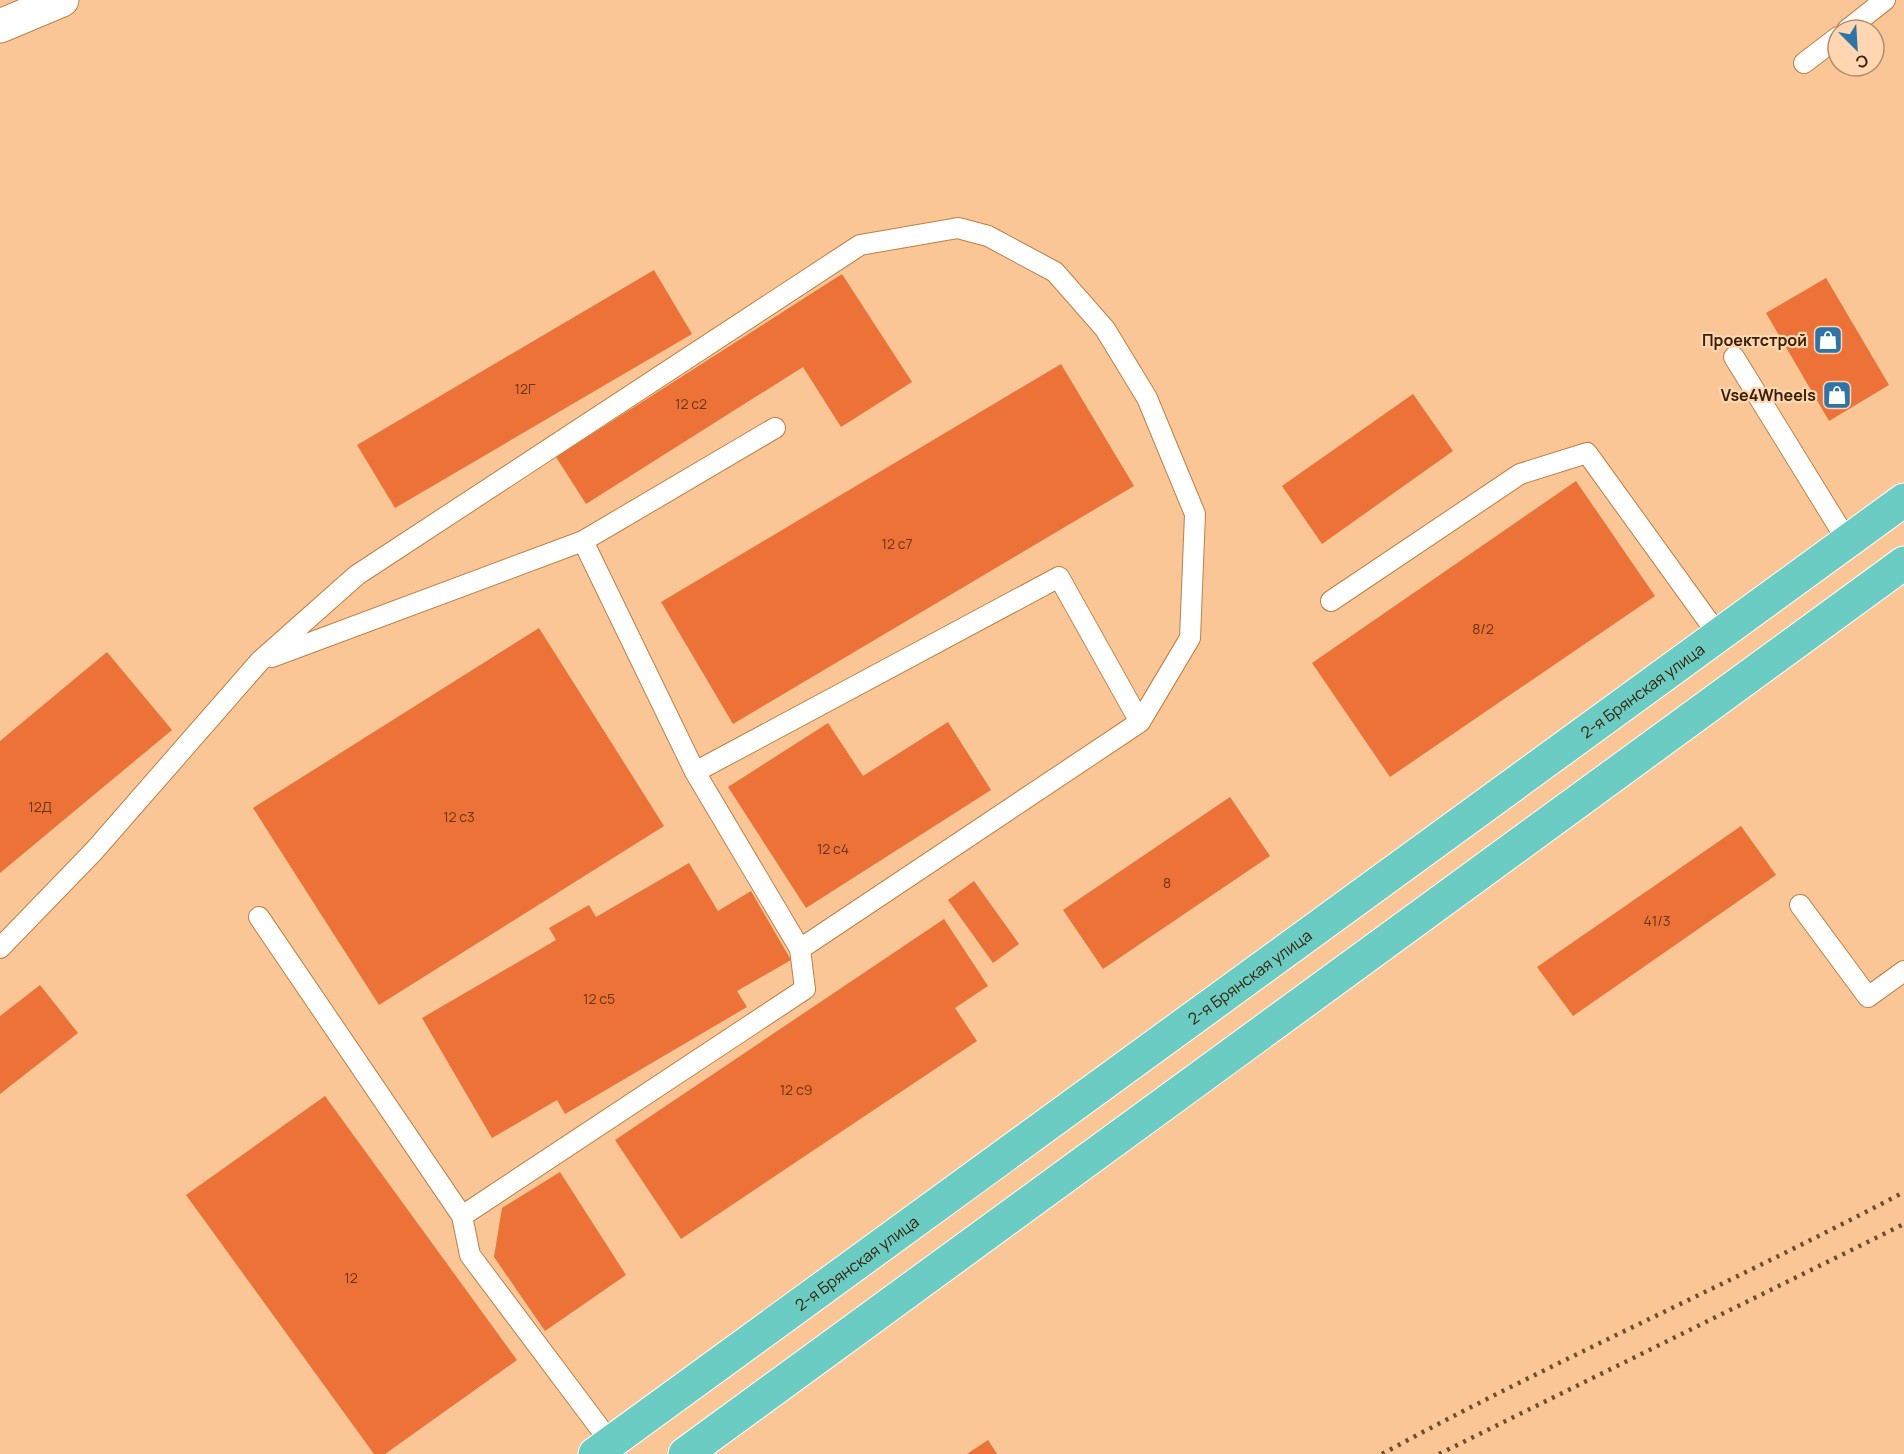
<svg xmlns="http://www.w3.org/2000/svg" width="1904" height="1454" font-family="Manrope,sans-serif">
<style>
.building{fill:#ec7237}
.lines{fill:none;stroke-linecap:round;stroke-linejoin:round}
.lane-casing{stroke:#be8144;stroke-width:22}
.street-casing{stroke:#be8144;stroke-width:35}
.primary-casing{stroke:#fff;stroke-width:35}
.lane{stroke:#fff;stroke-width:20}
.street{stroke:#fff;stroke-width:33}
.primary{stroke:#6accc3;stroke-width:33}
.rail{stroke:#6e4d2d;stroke-width:4.5;stroke-dasharray:3 6;stroke-linecap:butt}
.labels{text-anchor:middle;stroke-width:4.5;stroke-linejoin:round;paint-order:stroke}
.number-label{font-size:14px;fill:#663512}
.poi-label{font-size:16px;font-weight:bold;fill:#3a2106;stroke:#fed6b2;text-anchor:end}
.street-label{font-size:16px;fill:#3a2106;stroke:#fed6b2}
</style>
<rect width="100%" height="100%" fill="#fac696"/>
<path class="building" d="M654 270 692 334 395 508 357 445Z
M842 274 912 382 841 427 803 367 586 504 556 457Z
M1826 278 1889 385 1829 421 1766 313Z
M1061 364 1134 486 733 724 661 602Z
M1413 394 1453 451 1322 544 1282 486Z
M1576 481 1655 596 1390 777 1312 663Z
M539 628 664 826 379 1005 253 808Z
M107 652 172 730 0 873V741Z
M948 722 991 790 806 908 728 787 828 723 863 776Z
M1230 797 1270 856 1103 969 1063 910Z
M1741 826 1776 875 1573 1016 1537 967Z
M689 863 718 911 751 891 791 960 737 991 747 1007 565 1114 557 1100 492 1138 422 1018 556 940 549 928 589 905 596 917Z
M974 881 1019 944 993 963 948 900Z
M944 919 988 986 955 1008 977 1041 681 1239 615 1140Z
M40 985 78 1033 0 1094V1016Z
M325 1096 517 1360 385 1454H374L186 1195Z
M560 1172 626 1275 545 1331 494 1257 502 1208Z
M988 1440 997 1454H967Z"/>
<g class="lines">
<g class="lane-casing">
<path id="lane" d="M1847 30 1885 0
M1804 63 1838 37
M1734 357 1848 542
M583 541 775 428
M1331 601 1520 474 1587 453 1719 636
M272 657 583 541 695 772 800 949
M695 772 1059 577 1140 722
M1800 905 1868 997 1904 971
M259 917 462 1216
M0 948 94 851 260 661 357 575 860 245 958 228 988 236 1055 272 1105 329 1147 398 1195 514 1190 638 1140 722 800 949 805 989 462 1216 470 1255 611 1443"/>
</g>
<g class="street-casing">
<path id="street" d="M0 26 62 0"/>
</g>
<g class="primary-casing">
<g id="primary">
<path id="s1" d="M595 1454 1904 500"/>
<path d="M685 1454 1904 563"/>
</g>
</g>
<use href="#lane" class="lane"/>
<use href="#street" class="street"/>
<use href="#primary" class="primary"/>
<path class="rail" d="M1382 1454C1553 1361 1732 1283 1904 1192
M1439 1454 1904 1224"/>
</g>
<defs>
<g id="shop-square" transform="scale(1.5)"><rect x="-9" y="-9" width="18" height="18" rx="4" fill="#2d75a9" stroke="#fed6b2"/><path d="M-5-2.5h2.3a2.7 3.5 0 0 1 5.4 0H5L5.5 6h-11ZM-1.5-2.5h3a1.5 2.3 0 0 0-3 0Z" fill="#fff"/></g>
</defs>
<g fill-rule="evenodd">
<use href="#shop-square" x="1828" y="340"/>
<use href="#shop-square" x="1837" y="395"/>
</g>
<g class="labels">
<g class="number-label">
<text x="525" y="394">12Г</text>
<text x="691" y="409">12 с2</text>
<text x="897" y="549">12 с7</text>
<text x="1483" y="634">8/2</text>
<text x="40" y="812">12Д</text>
<text x="459" y="822">12 с3</text>
<text x="833" y="854">12 с4</text>
<text x="1167" y="888">8</text>
<text x="1657" y="926">41/3</text>
<text x="599" y="1004">12 с5</text>
<text x="796" y="1095">12 с9</text>
<text x="351" y="1283">12</text>
</g>
<g class="poi-label">
<text x="1807" y="346">Проектстрой</text>
<text x="1816" y="401">Vse4Wheels</text>
</g>
<g class="street-label">
<text dy="6" stroke="none"><textPath href="#s1" startOffset="1296">2-я Брянская улица</textPath></text>
<text dy="6" stroke="none"><textPath href="#s1" startOffset="810">2-я Брянская улица</textPath></text>
<text dy="6" stroke="none"><textPath href="#s1" startOffset="324">2-я Брянская улица</textPath></text>
</g>
</g>
<g transform="translate(1856 48) rotate(156)"><circle r="28" fill="#fed6b2" stroke="#b08e6d" stroke-width="1.5"/>
<path d="M0-4.5L10 22L0 15L-10 22Z" fill="#2d75a9"/>
<text y="-9" font-size="16" font-weight="bold" text-anchor="middle" fill="#3a2106">С</text>
</g>
</svg>
